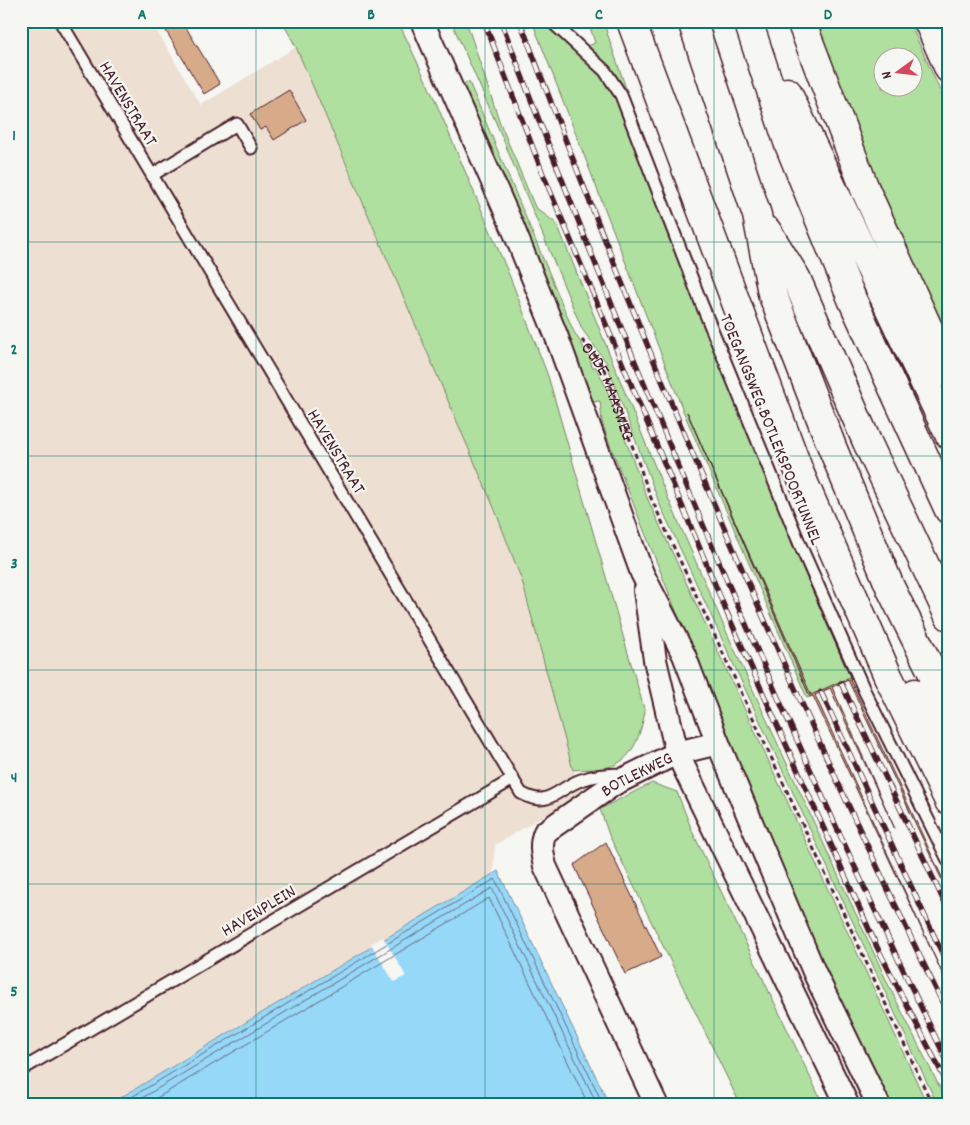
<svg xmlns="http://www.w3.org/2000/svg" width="970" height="1125" font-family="Dekko,sans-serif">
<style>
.built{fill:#ede0d2}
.green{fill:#afe0a0;stroke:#7c8066;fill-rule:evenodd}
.water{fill:#96d8f8;stroke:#788ea6}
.pier{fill:#f6f6f2}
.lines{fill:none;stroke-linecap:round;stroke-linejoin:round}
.shore{stroke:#68697d;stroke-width:1}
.building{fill:#d7ab89;stroke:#4a1f2b}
.lane-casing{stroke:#4a1f2b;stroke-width:15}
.street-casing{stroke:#4a1f2b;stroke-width:26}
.highway-casing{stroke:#4a1f2b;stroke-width:31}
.path{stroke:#4a1f2b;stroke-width:3;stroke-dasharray:5 4;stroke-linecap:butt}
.lane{stroke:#f6f6f2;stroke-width:11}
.street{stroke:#f6f6f2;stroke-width:22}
.highway{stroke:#f6f6f2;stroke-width:28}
.rail-casing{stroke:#4a1f2b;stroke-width:5.5}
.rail{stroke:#f6f6f2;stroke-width:4;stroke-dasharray:11;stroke-linecap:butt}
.grid{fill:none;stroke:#0f766e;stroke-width:1;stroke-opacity:0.55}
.labels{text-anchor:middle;stroke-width:4.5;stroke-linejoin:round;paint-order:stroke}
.street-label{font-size:18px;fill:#4a1f2b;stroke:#f6f6f2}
.neatline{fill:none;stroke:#0f766e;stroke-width:2}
.grid-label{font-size:16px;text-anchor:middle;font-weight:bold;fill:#0f766e}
</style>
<rect width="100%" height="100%" fill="#f6f6f2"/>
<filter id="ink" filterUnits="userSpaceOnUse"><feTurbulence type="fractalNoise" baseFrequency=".02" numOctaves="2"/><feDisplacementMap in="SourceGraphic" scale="10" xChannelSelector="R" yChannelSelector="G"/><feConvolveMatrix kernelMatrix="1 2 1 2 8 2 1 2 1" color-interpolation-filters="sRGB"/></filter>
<g filter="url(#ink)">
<path class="built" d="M21 21H151L201 105 296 47 495 510 522 581 573 770 584 792 495 845 493 874 110 1104H21Z"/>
<path class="green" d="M282 21H398L434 98 510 277 548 376 645 712C640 734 634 761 608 767 597 770 584 769 573 770L522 581 495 510 296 47Z
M451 21H466L500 123 535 207 557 224 662 484 726 631 888 984 948 1104H937L660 505 606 362 582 329 497 125Z
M532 21H540L601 74 616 97 662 221 733 393 757 457 851 679 811 696 687 412 810 697 807 698 684 413Z
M588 21H603L634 112C626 95 617 78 605 63 600 57 591 53 588 46L595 43Z
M812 21H909L949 111V353L872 179ZM882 58H912V88H882Z
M469 82 573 330 590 358 592 367H596L605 385 648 500 927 1104H886C786 884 695 661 607 437L602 422 600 401 593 402 462 85Z
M652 783 677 792 693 833 823 1104H740L609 835 600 809Z"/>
<path class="water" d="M498 871 609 1104H110Z"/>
<path class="pier" d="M383 937 406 976 394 982 371 944Z"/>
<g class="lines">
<path class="shore" d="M120 1104 495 879 603 1104
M132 1104 492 888 597 1104
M147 1104 489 898 588 1104"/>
</g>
<path class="building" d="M160 21H182L220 84 204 94Z
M289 90 306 120 274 140 266 127 260 130 250 114Z
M732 393 852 678 850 680 949 892V895L848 680 832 687 895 829 830 688 815 695 949 988 813 696 810 697 687 412 811 695 850 677 794 548Z
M606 842 661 957 625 974 574 865Z"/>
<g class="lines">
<g class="lane-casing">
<path id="lane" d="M60 21 521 793C549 809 556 789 581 780 595 775 608 774 623 774
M551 21 605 71 621 95 702 305 801 547 865 692 949 862
M152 175 237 124 251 148
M21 1070 513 779"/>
</g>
<g class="street-casing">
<g id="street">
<path d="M422 21 513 228 556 335 642 573 684 655 718 743 815 974 878 1104"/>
<path d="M645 591 655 660 677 753 847 1104"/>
<path id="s2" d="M656 1104 545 866C542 853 540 844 545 832L614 784 677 753 718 743"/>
</g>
</g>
<g class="highway-casing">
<path id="highway" d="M631 21 800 474 888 676 949 801
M692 21 757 215 772 293 832 447 891 589 949 706
M748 21 788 142 852 299 949 510
M801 21 865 189 949 374
M928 21 949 69
M787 92 949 434
M767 231 796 278 867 442 949 616
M915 693 949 750"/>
</g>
<path class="path" id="s1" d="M582 340 597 358 606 373 651 498 932 1104"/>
<use href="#lane" class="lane"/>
<use href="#street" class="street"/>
<use href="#highway" class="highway"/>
<g class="rail-casing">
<path id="rail" d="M484 21 543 174 727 613 877 947 949 1087
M501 21C635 375 783 725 949 1065
M520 21C647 359 790 692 949 1016
M841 683 949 912
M821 692 949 968"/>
</g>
<use href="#rail" class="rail"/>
</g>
</g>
<path class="grid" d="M256 21V1104M485 21V1104M714 21V1104M21 242H949M21 456H949M21 670H949M21 884H949"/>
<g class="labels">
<g class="street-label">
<text transform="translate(129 103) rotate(59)" y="6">HAVENSTRAAT</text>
<text dy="6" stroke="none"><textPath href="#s1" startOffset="58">OUDE MAASWEG</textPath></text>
<text transform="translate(772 429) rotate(68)" y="6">TOEGANGSWEG BOTLEKSPOORTUNNEL</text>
<text transform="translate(337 451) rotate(59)" y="6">HAVENSTRAAT</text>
<text dy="6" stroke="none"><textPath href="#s2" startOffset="406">BOTLEKWEG</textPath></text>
<text transform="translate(258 910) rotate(-31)" y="6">HAVENPLEIN</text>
</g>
</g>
<rect width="970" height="1125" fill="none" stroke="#f6f6f2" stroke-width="55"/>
<g transform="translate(898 72) rotate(255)"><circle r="24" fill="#f6f6f2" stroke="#b1a0a2"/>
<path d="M0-4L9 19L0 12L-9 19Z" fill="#d1495b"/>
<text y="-8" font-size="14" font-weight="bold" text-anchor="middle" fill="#4a1f2b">N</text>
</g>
<rect x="28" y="28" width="914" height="1070" class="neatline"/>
<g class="grid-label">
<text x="142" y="19">A</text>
<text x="371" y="19">B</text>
<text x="599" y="19">C</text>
<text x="828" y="19">D</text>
<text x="14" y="140">1</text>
<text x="14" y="354">2</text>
<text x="14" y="568">3</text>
<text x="14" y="782">4</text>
<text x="14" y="996">5</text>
</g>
</svg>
